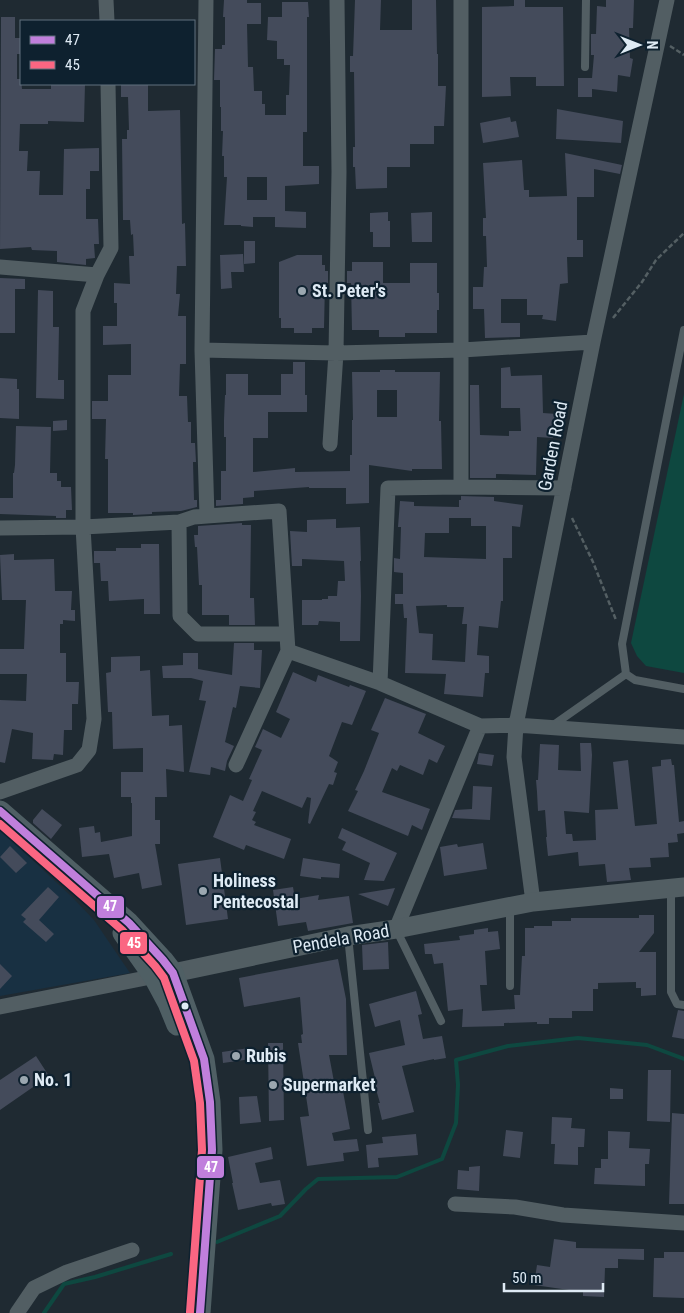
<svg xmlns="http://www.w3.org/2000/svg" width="684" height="1313" font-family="'Roboto Condensed',sans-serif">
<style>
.built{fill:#183042}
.water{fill:#0e4840}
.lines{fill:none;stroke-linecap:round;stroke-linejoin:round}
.stream{stroke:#0e4840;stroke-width:4}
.building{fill:#444b5b;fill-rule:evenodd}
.path{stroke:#545f63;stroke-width:2.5;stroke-dasharray:5 2.5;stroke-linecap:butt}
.service{stroke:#525e63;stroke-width:8}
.minor{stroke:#525e63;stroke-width:15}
.tertiary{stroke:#525e63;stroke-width:19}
.secondary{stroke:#4f5f64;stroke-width:21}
.bus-1-casing{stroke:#0e212f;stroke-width:11}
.bus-2-casing{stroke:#0e212f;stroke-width:11}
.bus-1{stroke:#c07fdc;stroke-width:8}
.bus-2{stroke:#fa6682;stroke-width:8}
.poi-dot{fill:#9ba7b0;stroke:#0e212f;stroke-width:2}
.bus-dot{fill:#deeaf4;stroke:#0e212f;stroke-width:2}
.labels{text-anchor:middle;stroke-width:4.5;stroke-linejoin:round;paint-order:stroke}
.poi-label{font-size:18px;font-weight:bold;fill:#deeaf4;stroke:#0e212f;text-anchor:start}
.street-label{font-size:18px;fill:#deeaf4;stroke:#0e212f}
.line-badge{stroke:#0e212f;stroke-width:2}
.badge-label{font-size:14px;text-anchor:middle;font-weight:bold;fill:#fff}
</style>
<rect width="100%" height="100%" fill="#1f2a32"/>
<path class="built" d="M0 830 72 897 94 920 130 973 0 996Z"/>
<path class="water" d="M684 394V673L646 666 637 656 631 643Z"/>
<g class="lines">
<path class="stream" d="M217 1242 280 1216 306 1189 318 1179 397 1177 442 1159 456 1123 458 1085 456 1060 508 1046 578 1038 647 1045 684 1059
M44 1313 64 1284 95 1277 171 1254"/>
</g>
<path class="building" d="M224 0H247V3H261V24H247L248 67H253L254 91H262V104H265V115H286V95H289L290 65H284V59H277V41L267 40 268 17H282V2H308L309 17H307V132H303V166H319V184L285 186V211L306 212V228L275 227V217H253V227L241 226V225H224L227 177H224V156H222L223 131H221V107H220V80H214L215 49H222V45H225V17H223ZM247 177H267V200H247Z
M355 0H381L380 30H412V0H436L437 54H438V86H446L444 126H434V144H410V167H387V188L356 189 355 167H353V147H355L354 72H350V56H353Z
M514 0H525V7H563L564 86H536V77H510L511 96 482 97V7L514 6Z
M606 0H634L633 28H629L630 58 633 59 630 77 618 75 617 92 592 89V97H578V78H592L594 55H591V34H596L597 6 606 7Z
M1 17H15V38H21V54H17V79H21L22 89H51V84H85L84 122 48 121V124H20L19 151H28L27 171H40L39 195H63L64 149 99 148V171H90V189H86V219H98L99 244H94L95 258 86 259V265L57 262V251L32 250 31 247 0 249Z
M121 84H148V111L180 110 182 224 185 223 186 266H177L176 294H180L178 316H186V364H180L179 396H187L188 422H191V443H195L196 462H193L194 500H197V507L181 511 152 512V514L133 515V513H108V459H105L106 419H92V401H108V375H131V344L103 345V326H117V303H114V283L130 284 129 256H134L133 234 131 235 130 220H123L122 139H127V130H129L128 97H121Z
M557 109 623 121 621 143 556 139Z
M510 117 511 122 516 121 519 137 483 143 480 123Z
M565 153 622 165 620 174 594 169V197H577V240H583V257H567L568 283 560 284 556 321 542 319 543 315H527V299H501V323H520V337L485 338 484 309H473V287H483L484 267H487L486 236H483V218H486L483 163 522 160 524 190H529V197L567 196Z
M388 212V221H390V247H373V232H370V213Z
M432 212V242H412L411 213Z
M244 241H255V263L244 264Z
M243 254 244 272H231L232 288 221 289 220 255Z
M297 255H322V265H325V271H328V283H325L324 328H312V333H294V328H281V318H279V262Z
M352 262H383V283H410V263H437V293H439V310H437V333H405V337H379V330H352L351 283H347V271H352Z
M0 278 25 279V289H15V333H0Z
M38 290 53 291V327H59L58 380H64V399L36 398Z
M293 362H305V395H307V412H268V438H253V472L295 468V472L350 471V455H352V420H353L352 372H380V370H395V372H440L439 421H441L442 469H412V471L369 465V503L346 504V488H309V487L254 491V497L243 498V504L216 506V500H221V471H226V437H224V420L225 395H226V374H248V395H281V374H293ZM377 390H397V417H377Z
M510 367 511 376 542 375 543 413 557 414 556 428H553V438L537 437 536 475 496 474V478H470V385H479L480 435 509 436V431H521L520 408H501V368Z
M0 378 17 379V389H19V419L0 418Z
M67 420V430L53 431V421Z
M16 426 51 427 50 473H57V481H61V487H71L72 510H66V518H56V516L0 514V498H13V473H14L15 465Z
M461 496 494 497V501L523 505 520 527 512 526V558H503V601H501L498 628 479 626 477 655 489 656V673H485L483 697 444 694 446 674 405 673 407 618H404L403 604H395V594H403V573L394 572V558L400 559 401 527H398L400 501 414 502V506L459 507V500H461ZM449 518H471V526H486V559L424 557 425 533H449ZM447 605V607H464L462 624H467L465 662 432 660 433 634 419 633 416 606Z
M336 519V528L360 527 361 561H360L361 596 360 641H340V622L319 621 318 625H302V600H322V599H328V596H337L338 581H345L344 561 302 559V566H292L290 531 307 532V520Z
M242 523V525H251L250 598H254L255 625H229V615H202V585H199L197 547H195L194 535H198V526Z
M141 544H159L160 614H144V599L109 601 108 581H101L100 563H94V551H116V548H141Z
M14 554V560L54 559 55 591H72L71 610H75V621L63 620V624H60V653H66V682H79L78 704H72V730H64L63 755 54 754 53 760 32 759 33 733 12 729 5 763 0 762V700L26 701 27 674H0V649H24L26 600H2L0 555Z
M234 643H254V650H262L260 688 240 686 236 708 233 707 225 742 234 746 227 761 225 771 211 767 210 775 189 772 206 701 199 700 203 681 191 678H163L162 666 183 665V653H198V669L232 675Z
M140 656V671L150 670 152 716 169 715V726L182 725 184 772 166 769 167 797H155V820H160V844H155L162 885 142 889 139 873 114 878 109 854 82 857 79 828 94 826 95 833 100 832 101 842 132 836V803H131V797H121V772H143V748L113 749 112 712H108L106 673 111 672V657Z
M293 672 316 682 318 675 349 687 350 685 366 691 352 725 342 722 329 756 338 762 334 772 337 773 333 785 329 784 310 824 308 823 311 798 307 797 302 808 262 791 253 811 256 812 252 820 256 822 254 825 291 839 284 859 246 845 244 850 213 837 230 795 243 801 252 780 249 779 262 750 255 747 263 729 281 738 290 719 276 712Z
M385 698 426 714 418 733 445 746 437 763 429 759 423 775 400 765 397 771 392 768 382 792 430 809 422 830 412 825 408 836 348 811 358 791 355 790 364 771 379 733 371 730Z
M580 743H591L592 755 589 813 564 811 566 834H572L573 841 596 840 595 810 618 809 613 762 628 760 635 826 657 824 652 767 661 766V760L671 759 672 765H674L679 822 684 821V833L677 834 678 842 668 843 669 857 650 858 651 867 629 868 631 880 607 882 605 864 579 866 578 852 548 856 546 837H547L545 810 538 811 537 792 536 780H538L540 744 559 745 558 770 581 771Z
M479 753 494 755 492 766 477 764Z
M473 786 492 787 490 820 452 818 455 810 472 809Z
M42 809 62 825 51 839 33 823V820Z
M342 828 397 853 384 881 364 880 370 863 342 850 346 842 338 838Z
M483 843 487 869 444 876 440 847 457 844 458 847Z
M10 846 27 863 16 873 0 857Z
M220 858 228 919 186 925 178 864Z
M303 858 340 864 339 878 321 877V879L300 876Z
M48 887 59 897 39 920 54 934 46 942 23 922 26 919 21 915Z
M293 887 295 899 319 895 318 900 349 896 353 923 308 931 306 922 278 926 273 890Z
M395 888 388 906 358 894Z
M639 915H654V933L639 952H656V995L641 996V988H636V982L598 983V989H593V1011H572V1018H549V1024H537V1022L504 1023V1026L462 1027 463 1009 448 1011 443 963 434 964 432 954H425L424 944 460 940 459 936 474 934V930L488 928V932L498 931 500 949 485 951 487 985H480L482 1011 515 1009 514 995H520L522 956H525V928H534V926H552V921H571V918H639Z
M388 942 389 969 363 970 362 945Z
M338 959 346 999 347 1055H329L335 1087 342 1086 350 1129 332 1133 334 1141 357 1139 359 1151 343 1153 344 1161 307 1166 300 1117 309 1116 298 1043H302L301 1035 303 1034 300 997 244 1007 239 978Z
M0 964 12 976 0 989Z
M416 991 422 1014 418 1015 423 1039 442 1036 446 1058 434 1060V1059L402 1066 414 1112 382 1120 378 1103H380L373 1079 375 1078 369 1053 405 1045 400 1020 375 1027 369 1004Z
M678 1010 684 1011V1039L672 1037Z
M268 1043H283L284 1120 269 1121Z
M249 1048 251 1059 223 1063 222 1052Z
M36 1056 49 1076 0 1110V1080Z
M648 1070H671L670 1122 647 1121Z
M610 1088 623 1089V1099H610Z
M257 1096 261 1122 240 1124 239 1097Z
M672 1113 684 1114V1204H669Z
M552 1117 572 1118 571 1128 585 1129 584 1147H578V1165L554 1164 555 1144H551Z
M506 1130 523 1132 520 1158 503 1156Z
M608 1131 630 1132 629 1148 650 1149 649 1164H645V1186L594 1184 595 1168H601V1159H608Z
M416 1134 418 1155 378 1158 379 1167 368 1168 366 1145 383 1143 382 1137Z
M271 1147 273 1159 255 1163 260 1183 280 1180 285 1204 272 1206 271 1203 238 1210 232 1183H233L228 1157Z
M480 1166 479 1191 457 1189 458 1170 469 1171V1167Z
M554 1239 576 1242V1248L644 1249V1260L618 1259V1268H605L604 1297 583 1296V1292L534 1285 537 1265 550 1267Z
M664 1252H684V1298L653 1297 654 1258H664Z"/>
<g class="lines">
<path class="path" d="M670 46 684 55
M613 318 642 282 656 260 684 233
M572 518 593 562 616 620"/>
<path class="service" d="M585 67 586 0
M684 330 622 644 626 674 635 680 684 689
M552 726 626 674
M671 888V992L677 1004 684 1005
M510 908V986
M396 929 441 1021
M348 936 368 1130"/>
<path class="minor" d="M106 0 107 21
M0 267 97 275
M202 350 336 353 462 350 593 342
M330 444 336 353 339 172 337 0
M461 487V0
M207 516 279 511 288 651 380 683 480 726 516 725 684 737
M179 522 194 517 207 516 202 350 206 0
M0 528 83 527 179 522 180 616 198 634H287
M380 683 388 488 461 487 564 488
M236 765 288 651
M0 792 77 765 89 750 94 719 83 527V311L97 275 111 248 108 84
M533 902 514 757 516 725 593 342 667 0
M396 929 480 726
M0 1007 161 975
M455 1204 515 1207 563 1215 684 1223
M17 1313 34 1288 67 1272 132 1250"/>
<path class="tertiary" d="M173 973 348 936 396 929 533 902 684 887"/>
<path class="secondary" d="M0 811 129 923 163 960 173 973 204 1059 210 1102 212 1150 200 1313
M123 933 154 977 168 1003 177 1025"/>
<g class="bus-1-casing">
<path id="bus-1" d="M0 811 129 923 163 960 173 973 204 1059 210 1102 212 1150 200 1313"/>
</g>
<g class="bus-2-casing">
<path id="bus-2" d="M0 824 122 930 155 966 164 978 194 1061 200 1103 202 1150 190 1312"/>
</g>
<use href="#bus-1" class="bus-1"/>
<use href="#bus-2" class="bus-2"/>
</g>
<g class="poi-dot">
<circle cx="302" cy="291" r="5"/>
<circle cx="203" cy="891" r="5"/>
<circle cx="236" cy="1056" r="5"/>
<circle cx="24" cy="1080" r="5"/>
<circle cx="273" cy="1085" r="5"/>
</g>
<circle class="bus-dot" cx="185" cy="1006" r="4.5"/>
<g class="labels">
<g class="poi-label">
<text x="312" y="297">St. Peter's</text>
<text x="213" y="887">Holiness<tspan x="213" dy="21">Pentecostal</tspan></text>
<text x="246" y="1062">Rubis</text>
<text x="34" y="1086">No. 1</text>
<text x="283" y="1091">Supermarket</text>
</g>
<g class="street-label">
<text transform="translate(553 446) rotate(-79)" y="6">Garden Road</text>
<text transform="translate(341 939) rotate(-10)" y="6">Pendela Road</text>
</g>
</g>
<g class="line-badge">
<rect x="96" y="895" width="29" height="24" rx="5" fill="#c07fdc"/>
<rect x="119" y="931" width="29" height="24" rx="5" fill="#fa6682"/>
<rect x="196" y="1155" width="29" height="24" rx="5" fill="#c07fdc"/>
</g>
<g class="badge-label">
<text x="110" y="911">47</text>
<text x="134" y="948">45</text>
<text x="211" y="1172">47</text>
</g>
<rect x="20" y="20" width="175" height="65" fill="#0e212f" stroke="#61717e"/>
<rect x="30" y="36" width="25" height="8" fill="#c07fdc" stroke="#61717e"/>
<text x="65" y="45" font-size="15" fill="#deeaf4">47</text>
<rect x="30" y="61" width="25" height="8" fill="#fa6682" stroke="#61717e"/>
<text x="65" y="70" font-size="15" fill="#deeaf4">45</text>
<g transform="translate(639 45) rotate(90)" stroke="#0e212f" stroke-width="4" paint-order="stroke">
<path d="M0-4L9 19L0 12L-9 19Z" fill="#deeaf4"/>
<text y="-8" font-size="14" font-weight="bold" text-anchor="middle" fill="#deeaf4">N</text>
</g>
<path d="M504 1283v8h99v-8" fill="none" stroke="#deeaf4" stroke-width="2.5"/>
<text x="512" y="1283" font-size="15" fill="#deeaf4" stroke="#0e212f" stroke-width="4" paint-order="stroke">50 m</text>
</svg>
